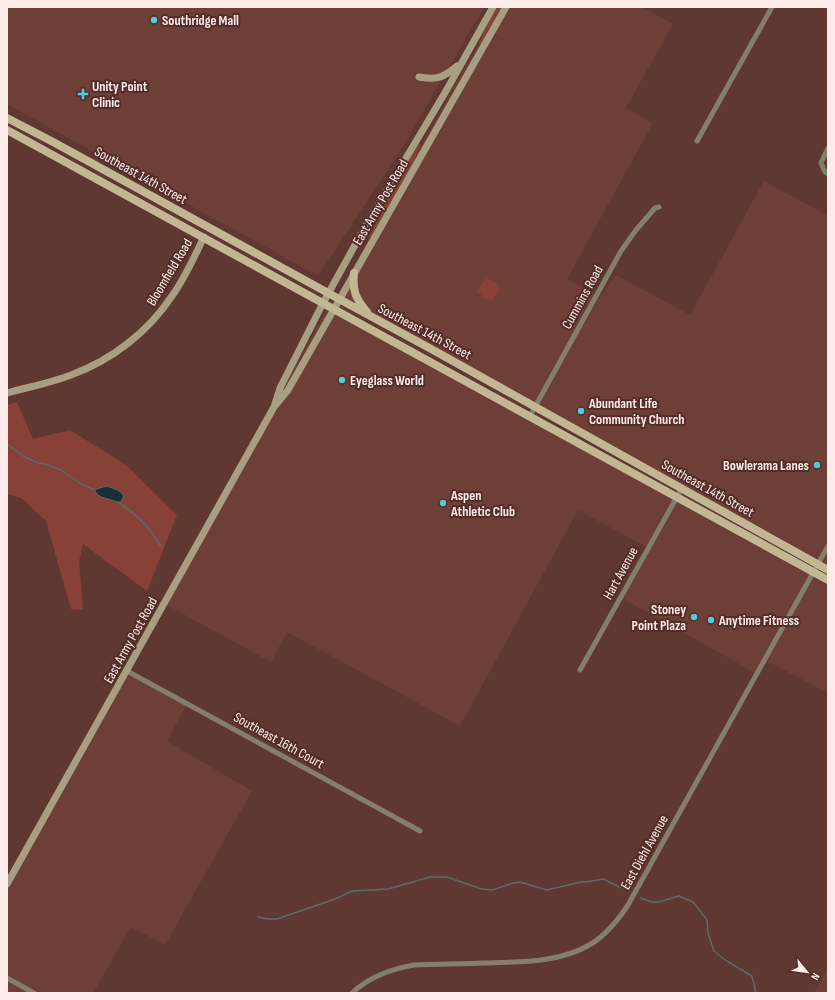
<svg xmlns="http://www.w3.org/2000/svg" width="835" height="1000" font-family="'Sofia Sans Condensed',sans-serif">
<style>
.built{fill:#6e3f37}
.green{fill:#884136}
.water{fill:#182f33;stroke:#5c686a}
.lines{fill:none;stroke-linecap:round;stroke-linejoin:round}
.stream{stroke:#5c686a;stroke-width:1.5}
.street{stroke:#847e6d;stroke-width:5}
.secondary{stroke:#a89e83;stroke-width:7}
.primary{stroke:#c3b693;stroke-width:8}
.poi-dot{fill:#54cadd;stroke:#542d27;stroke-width:1.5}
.labels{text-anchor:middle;stroke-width:4;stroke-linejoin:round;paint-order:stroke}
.poi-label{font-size:14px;font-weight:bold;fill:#fbece9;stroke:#542d27;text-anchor:start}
.street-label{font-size:14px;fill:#fbece9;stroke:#542d27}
</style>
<rect width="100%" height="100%" fill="#5f3831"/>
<path class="built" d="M7 7H484L399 153 318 276 7 104Z
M500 7H642L673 24 626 108 653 123 567 279 596 296 586 317 616 275 690 315 764 181 828 216V570L338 294 486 31 513 46 487 30Z
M329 305 828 580V693L765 660 757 674 620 597 648 548 578 510 460 726 287 632 271 662 165 604Z
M127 671 187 704 167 741 252 791 165 945 131 927 93 993H41L26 988 34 993H7V884Z
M828 967V993H814L822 978Z"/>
<path class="green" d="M497 7H501L481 44 479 43 490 18Z
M419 144H421L409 171 371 238 369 237 392 188Z
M487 278 498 284 497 286 500 287 493 301 489 299 487 300 481 297 482 295 477 292 485 279 486 280Z
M17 402 33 439 70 430 126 465 177 515 147 591 83 544 79 561 83 610 71 609 46 521 21 498 7 494V405Z"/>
<path class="water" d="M106 486C113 488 120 490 124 496L120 503 99 496 94 490Z"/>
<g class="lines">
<path class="stream" d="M7 444 23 456 38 463 46 464 61 470 83 485 95 490
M118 502C132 511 143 521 153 534 156 539 157 543 162 547
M640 898 652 902H659L679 896 693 902 707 920 708 933 714 951 725 960 752 976 756 993
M258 917 267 919H277L335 899 352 891 388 889 430 877H447L482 889 493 890 513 883 520 882 547 890 581 882H586L603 879 617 886 630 891"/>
<path class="street" d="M697 141 772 7
M828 148 821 163 825 172 828 174
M530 416 621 251 636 230 655 208 659 207
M580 670 682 488
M127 671 420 831
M7 978 34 993
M352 993C369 977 391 969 414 965 438 964 461 964 484 963 519 962 560 963 591 944 606 935 618 920 628 905L828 546"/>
<path class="secondary" d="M419 77C437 80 443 78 457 66
M7 393C28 387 51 383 71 375 112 360 148 332 172 296 185 278 194 257 204 237
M275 404 280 388 323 303 365 227 446 91 493 7
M7 884 274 407 288 390 506 7"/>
<path class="primary" d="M7 118 55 143 339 299 433 350 828 570
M7 130 828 580
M354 273C352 291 356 299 367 312"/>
</g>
<g class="poi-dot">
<circle cx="154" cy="20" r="4"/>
<path d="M81 88h4v4h4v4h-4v4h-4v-4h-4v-4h4z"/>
<circle cx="342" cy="380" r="4"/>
<circle cx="581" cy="411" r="4"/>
<circle cx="817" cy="465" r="4"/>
<circle cx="443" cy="503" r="4"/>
<circle cx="694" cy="617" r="4"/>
<circle cx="711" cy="620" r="4"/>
</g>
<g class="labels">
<g class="poi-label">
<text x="162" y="25">Southridge Mall</text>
<text x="92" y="91">Unity Point<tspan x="92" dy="16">Clinic</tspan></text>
<text x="350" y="385">Eyeglass World</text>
<text x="589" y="408">Abundant Life<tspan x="589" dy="16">Community Church</tspan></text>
<text x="809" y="470" text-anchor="end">Bowlerama Lanes</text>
<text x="451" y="500">Aspen<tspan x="451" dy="16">Athletic Club</tspan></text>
<text x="686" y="614" text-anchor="end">Stoney<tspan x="686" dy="16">Point Plaza</tspan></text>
<text x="719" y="625">Anytime Fitness</text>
</g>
<g class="street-label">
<text transform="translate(141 175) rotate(29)" y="5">Southeast 14th Street</text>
<text transform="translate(380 202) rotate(-60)" y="5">East Army Post Road</text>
<text transform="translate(169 272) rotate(-59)" y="5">Bloomfield Road</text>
<text transform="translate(582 297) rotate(-61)" y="5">Cummins Road</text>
<text transform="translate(425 331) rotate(28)" y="5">Southeast 14th Street</text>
<text transform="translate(708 488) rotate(29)" y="5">Southeast 14th Street</text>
<text transform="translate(620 573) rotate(-61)" y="5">Hart Avenue</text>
<text transform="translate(130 640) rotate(-61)" y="5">East Army Post Road</text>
<text transform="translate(279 740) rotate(29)" y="5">Southeast 16th Court</text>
<text transform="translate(644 852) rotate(-61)" y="5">East Diehl Avenue</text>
</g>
</g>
<rect width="835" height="1000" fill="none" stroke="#fbece9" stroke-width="16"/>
<g transform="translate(807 972) rotate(119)" stroke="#542d27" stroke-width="3" paint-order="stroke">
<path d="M0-3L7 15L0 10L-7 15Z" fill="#fbece9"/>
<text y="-6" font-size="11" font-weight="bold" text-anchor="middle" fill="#fbece9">N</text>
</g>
</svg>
